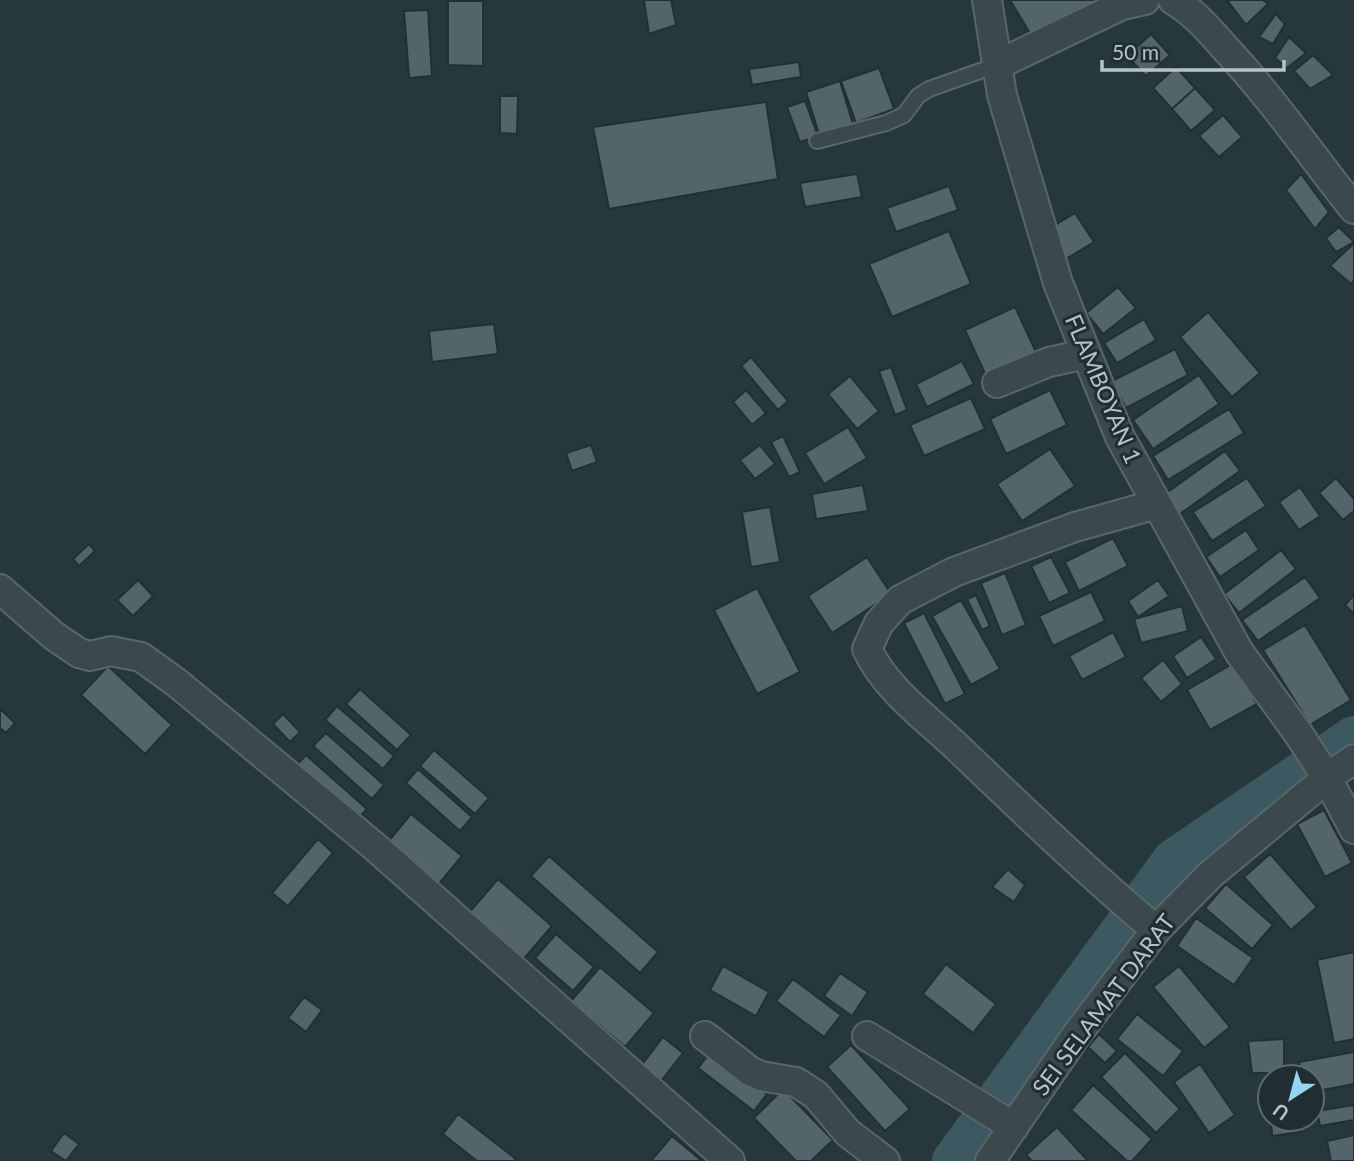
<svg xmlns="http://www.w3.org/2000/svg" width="1354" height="1161" font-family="Lato,sans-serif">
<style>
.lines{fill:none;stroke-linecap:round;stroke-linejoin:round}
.river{stroke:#3c5962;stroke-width:44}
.building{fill:#53656a;stroke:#223034;stroke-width:2}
.service-casing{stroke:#59666b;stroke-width:18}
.minor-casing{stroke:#59666b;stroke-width:32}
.service{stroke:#3b494d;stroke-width:14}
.minor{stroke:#3b494d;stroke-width:28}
.labels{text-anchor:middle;stroke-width:6;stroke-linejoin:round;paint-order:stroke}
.street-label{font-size:23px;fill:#b7c3c8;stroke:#202e32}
</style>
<rect width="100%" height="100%" fill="#27383d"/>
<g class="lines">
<path class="river" d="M954 1161 1174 861 1354 738"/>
</g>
<path class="building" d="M644 0H671L676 25 649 34Z
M1010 0H1100L1034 40Z
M1227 0H1263L1268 4 1246 25Z
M448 1H483V66L448 65Z
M428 10 432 76 409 78 404 11Z
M1276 14 1285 24 1273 44 1259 37Z
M1151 34 1170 55 1146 76 1127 56Z
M1289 37 1306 53 1287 68 1275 58Z
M1313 55 1333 75 1310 89 1294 71Z
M799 62 801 77 752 85 749 69Z
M1176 67 1195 88 1172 109 1153 88Z
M879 68 894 109 856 123 841 81Z
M840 81 853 124 819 134 806 92Z
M1195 88 1215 110 1191 131 1172 109Z
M500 96H518L517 134 500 133Z
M805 101 818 136 800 142 787 107Z
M766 102 778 179 609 209 593 127Z
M1223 115 1242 137 1219 157 1199 136Z
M857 174 862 197 805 207 800 183Z
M1301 174 1329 212 1315 229 1286 190Z
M949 186 958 210 896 232 887 208Z
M1075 213 1094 242 1066 259 1047 230Z
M1339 227 1354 242 1336 252 1326 238Z
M949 231 971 284 892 317 869 264Z
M1354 243V280L1351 284 1330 266Z
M1118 287 1136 308 1103 334 1086 313Z
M1015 307 1037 354 987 378 965 330Z
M1208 312 1260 373 1232 397 1180 337Z
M1144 319 1156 340 1117 363 1104 343Z
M494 324 498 354 432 362 429 331Z
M1175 349 1188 375 1126 408 1112 381Z
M751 357 788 401 778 410 741 366Z
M962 361 974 384 927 407 916 384Z
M891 367 907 410 895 415 879 371Z
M1199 375 1219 404 1153 449 1133 420Z
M850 376 879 411 857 429 828 394Z
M746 390 766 413 752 425 733 402Z
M1050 390 1067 425 1006 454 990 419Z
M971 398 985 429 924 456 910 425Z
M1229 409 1244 433 1168 480 1153 456Z
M848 427 867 458 824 484 805 453Z
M783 436 800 472 789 477 771 442Z
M591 445 597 462 572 471 566 453Z
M760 445 775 464 755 479 740 460Z
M1050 449 1075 486 1022 521 997 484Z
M1225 451 1240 471 1173 519 1158 499Z
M1247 478 1266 506 1212 541 1193 512Z
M1336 478 1354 499V511L1343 520 1319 493Z
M863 485 868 511 816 519 812 494Z
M1300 487 1320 516 1299 530 1279 502Z
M770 507 780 562 751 567 742 512Z
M1246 530 1259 550 1220 577 1206 557Z
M1113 538 1128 566 1079 591 1065 562Z
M89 544 95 551 79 566 73 559Z
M1281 550 1296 569 1239 613 1224 594Z
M867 557 891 594 832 633 808 596Z
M1051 557 1070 593 1049 603 1031 566Z
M1005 573 1026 625 1002 635 981 583Z
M1305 577 1320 598 1258 641 1242 620Z
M138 580 153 596 133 616 117 600Z
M1158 580 1169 596 1138 617 1128 601Z
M757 588 800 672 757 694 714 610Z
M1091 592 1105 621 1053 646 1039 616Z
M976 595 990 626 982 630 967 599Z
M1354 595V614L1345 605Z
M961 600 1000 669 971 685 932 616Z
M1182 606 1188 631 1141 643 1134 619Z
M924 613 965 694 945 704 904 623Z
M1305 625 1351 700 1310 725 1263 650Z
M1113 632 1126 657 1082 680 1069 656Z
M1201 637 1216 659 1187 678 1173 656Z
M1163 660 1182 684 1161 702 1141 678Z
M1234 663 1257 704 1210 730 1187 690Z
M108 666 172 725 145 754 81 695Z
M360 689 411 735 397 750 346 704Z
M337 706 394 756 383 769 325 720Z
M0 709 15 723 6 733 0 728Z
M283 714 300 732 290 742 273 724Z
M326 733 384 785 372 799 313 746Z
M434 750 489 798 475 814 420 766Z
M306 755 367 809 354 823 293 769Z
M418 769 472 817 460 831 406 783Z
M1324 810 1352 863 1325 877 1297 824Z
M411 814 462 856 438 885 387 843Z
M318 839 333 853 288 906 272 893Z
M1270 854 1317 907 1291 930 1244 877Z
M549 856 658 952 640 973 531 876Z
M1008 869 1025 885 1014 902 992 887Z
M498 879 552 926 521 962 467 915Z
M1226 884 1273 925 1252 949 1205 908Z
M1196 918 1253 958 1234 985 1177 946Z
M556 934 594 967 573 991 535 958Z
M1354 952V1039L1334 1043 1317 960Z
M946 964 996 1004 973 1033 923 994Z
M723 966 769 992 756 1016 710 990Z
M1179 966 1230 1027 1204 1048 1153 987Z
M600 967 654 1013 625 1047 571 1001Z
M840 973 868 992 852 1016 824 996Z
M793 979 841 1015 824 1037 776 1001Z
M304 997 322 1010 306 1032 288 1018Z
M1137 1014 1183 1051 1163 1076 1117 1039Z
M1099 1034 1117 1051 1105 1063 1088 1047Z
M663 1037 683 1053 661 1081 641 1066Z
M1284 1039V1073H1252L1248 1041Z
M851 1045 910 1109 885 1131 827 1067Z
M712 1050 767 1094 754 1111 698 1068Z
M1354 1052V1084L1312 1092V1077H1301L1299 1062Z
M1125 1053 1180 1109 1156 1133 1101 1077Z
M1200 1064 1235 1115 1209 1133 1174 1082Z
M1093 1085 1152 1139 1132 1161H1127L1071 1110Z
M783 1089 833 1140 811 1161H796L754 1118Z
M1354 1105V1120L1320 1126 1317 1111Z
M458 1114 516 1159 514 1161H477L443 1134Z
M1271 1119H1297L1300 1132 1272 1136Z
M1057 1127 1088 1161H1032L1026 1155Z
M64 1133 79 1144 66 1161 51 1151Z
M1354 1135V1161H1331L1327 1141Z
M672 1136 702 1161H651Z"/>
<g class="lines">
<g class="service-casing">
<path id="service" d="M817 141 886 123 904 115 918 96 929 89 997 65"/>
</g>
<g class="minor-casing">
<path id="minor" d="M987 0 1002 95 1058 283 1120 437 1239 652 1298 733 1327 778 1354 829
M1173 0C1194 12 1209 30 1225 48 1272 98 1311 155 1354 209
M997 65 1122 5 1145 0
M997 383 1049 362 1086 354
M0 589 54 636 79 653 90 656 111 651 141 657 177 683 374 846 730 1161
M1156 930C1088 873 1024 811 960 750 928 719 886 690 867 649L879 623 900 600 954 572 1075 527 1157 504
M705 1036 750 1071 761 1076 796 1082 816 1095 848 1133 885 1161
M867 1036 1014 1127
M990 1161 1075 1037 1156 930 1210 875 1327 778 1354 759"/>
</g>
<use href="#service" class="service"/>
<use href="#minor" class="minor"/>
</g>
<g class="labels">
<g class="street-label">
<text transform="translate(1103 389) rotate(67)" y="8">FLAMBOYAN 1</text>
<text transform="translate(1104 1005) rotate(-53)" y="8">SEI SELAMAT DARAT</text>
</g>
</g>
<g transform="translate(1291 1098) rotate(216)"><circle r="33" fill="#202e32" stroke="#5c6a6e" stroke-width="2"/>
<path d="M0-5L12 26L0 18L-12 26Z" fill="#95d5ef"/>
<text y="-10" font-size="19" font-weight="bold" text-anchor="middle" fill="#b7c3c8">U</text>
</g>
<path d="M1102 60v10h182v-10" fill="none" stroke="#b7c3c8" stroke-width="3.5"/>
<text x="1112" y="60" font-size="21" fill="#b7c3c8" stroke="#202e32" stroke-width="5" paint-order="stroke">50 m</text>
</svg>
